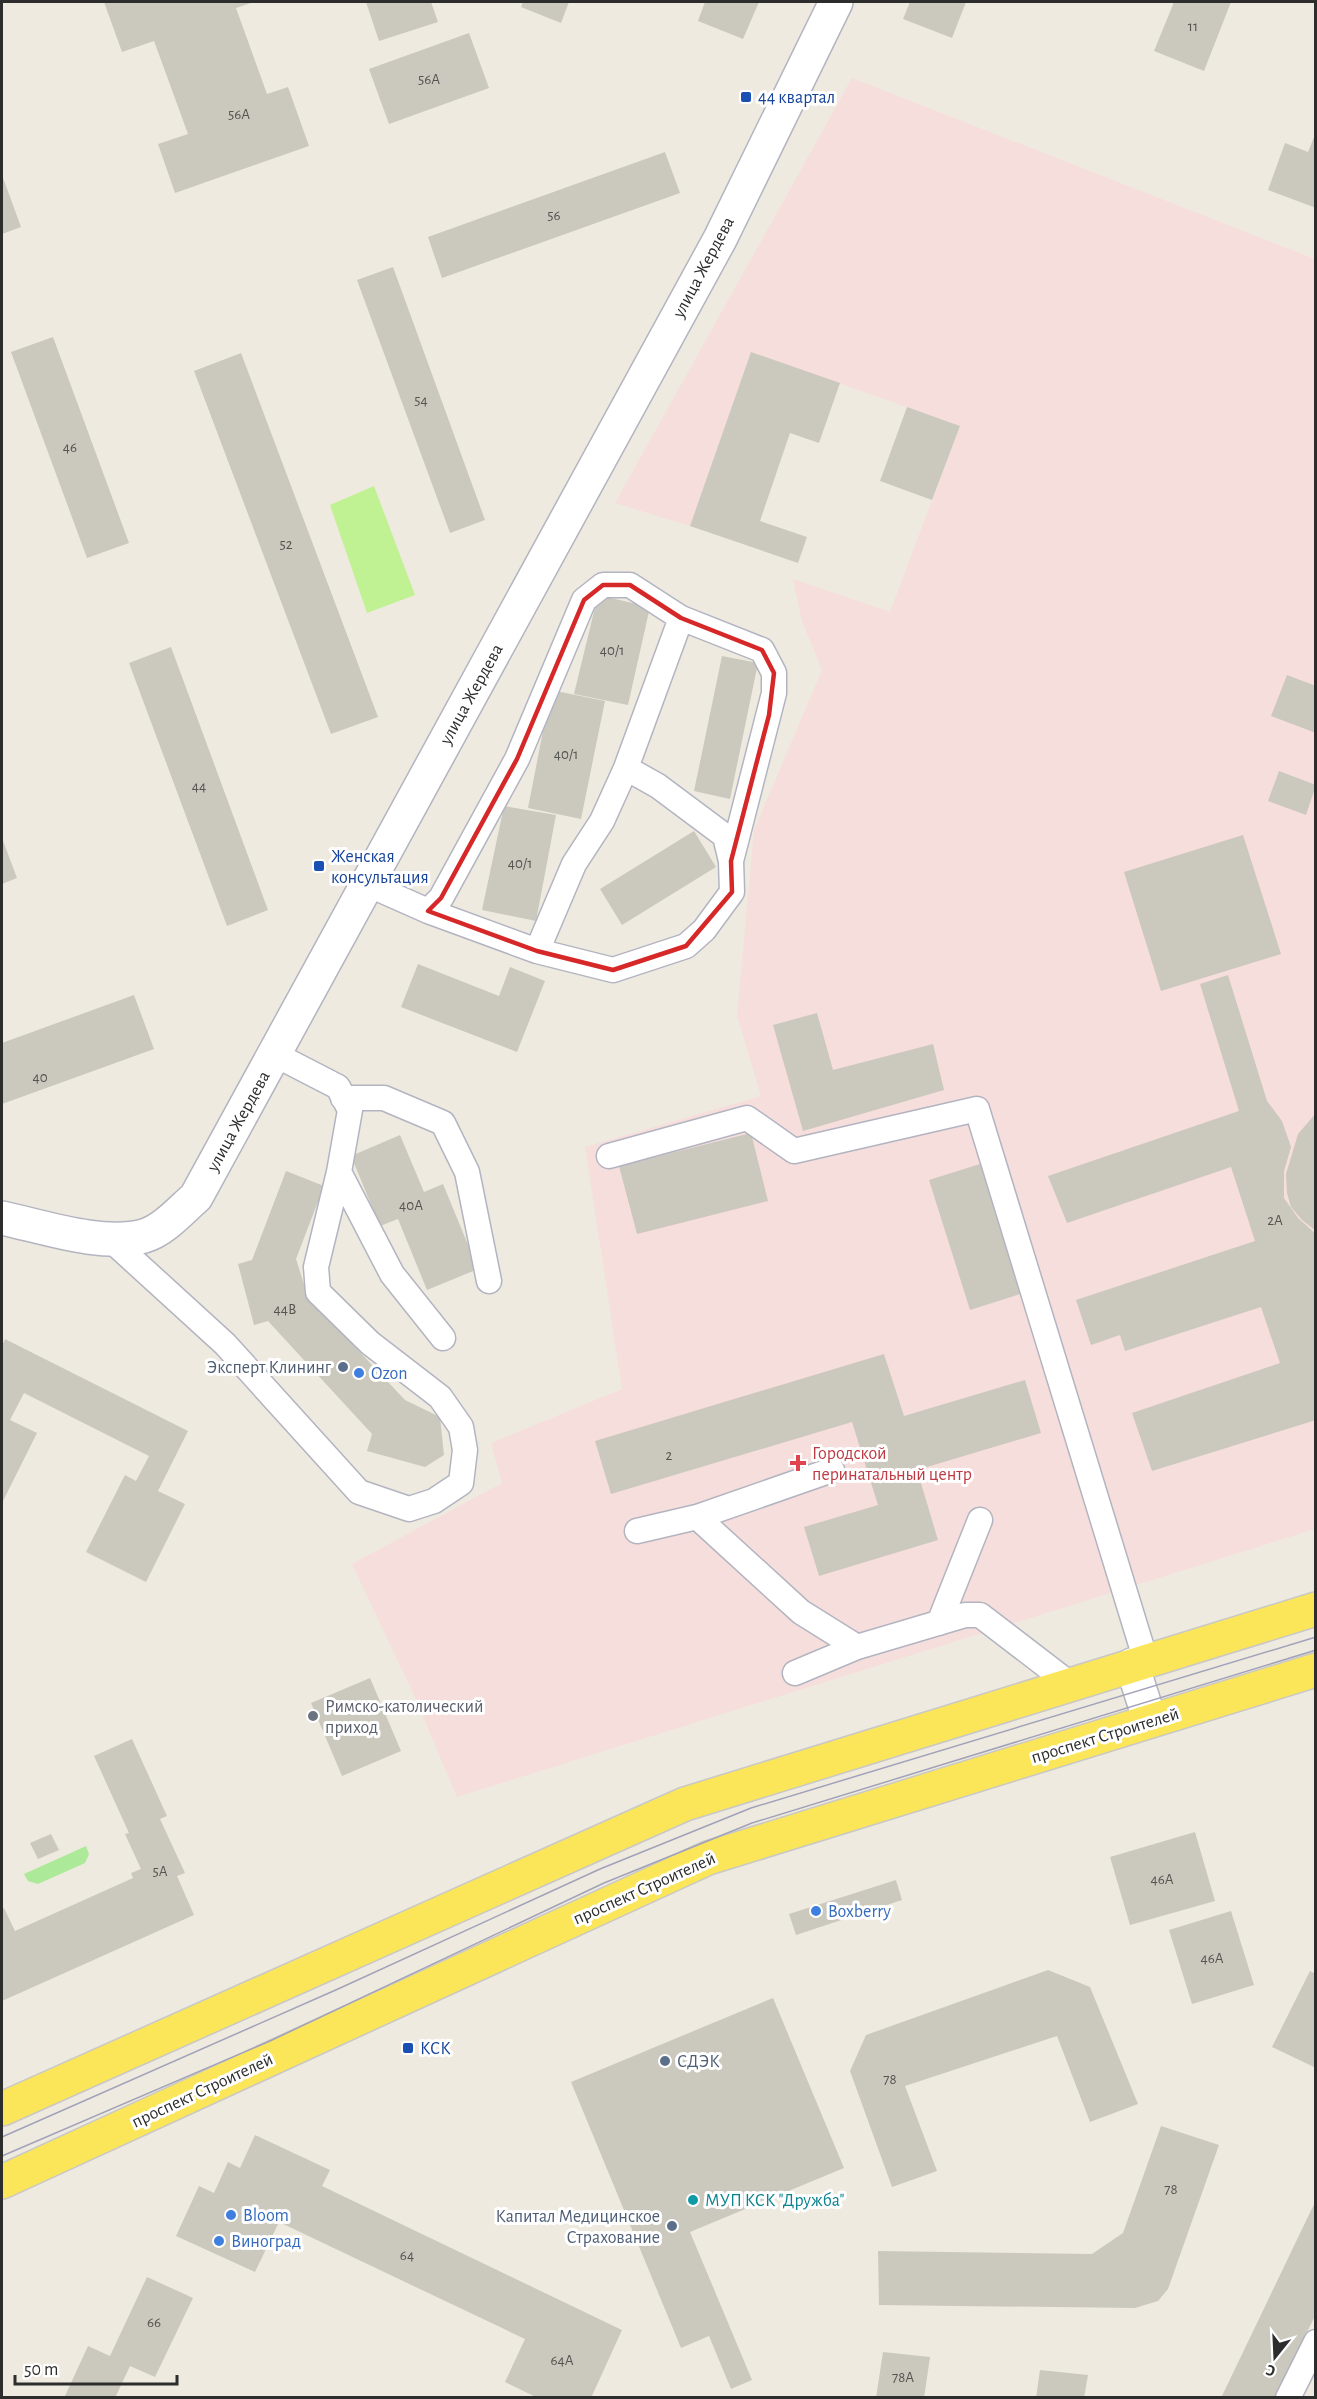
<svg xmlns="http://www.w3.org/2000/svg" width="1317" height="2399" font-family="'Alegreya Sans',sans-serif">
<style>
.medical{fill:#f6dedc}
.green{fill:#ace998}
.pitch{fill:#c0f193}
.building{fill:#cbc8bd}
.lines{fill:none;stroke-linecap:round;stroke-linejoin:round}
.street-casing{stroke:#b3b4c1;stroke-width:27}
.secondary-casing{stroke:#b3b4c1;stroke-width:36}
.primary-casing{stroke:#c8c8c8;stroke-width:36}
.street{stroke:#fff;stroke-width:24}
.secondary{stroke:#fff;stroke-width:33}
.primary{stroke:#fbe559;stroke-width:33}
.tram{stroke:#a1a2b9;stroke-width:1.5}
.marked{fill:none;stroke:#d62828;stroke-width:4.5;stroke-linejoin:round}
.transit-dot{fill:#1a4fb4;stroke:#fff;stroke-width:2}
.service-dot{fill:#5c6f8a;stroke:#fff;stroke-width:2}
.shop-dot{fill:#3f7fe0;stroke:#fff;stroke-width:2}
.health-dot{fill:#e0444e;stroke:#fff;stroke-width:2}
.worship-dot{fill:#6b7280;stroke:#fff;stroke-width:2}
.culture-dot{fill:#0f9aa8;stroke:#fff;stroke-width:2}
.labels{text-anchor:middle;stroke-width:6;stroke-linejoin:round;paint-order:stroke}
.number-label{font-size:15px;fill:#545451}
.transit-label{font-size:18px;fill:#164399;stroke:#fff;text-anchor:start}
.street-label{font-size:18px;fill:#2d2d2d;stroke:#fff}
.service-label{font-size:18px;fill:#4e5e75;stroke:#fff;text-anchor:end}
.shop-label{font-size:18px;fill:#366cbe;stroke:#fff;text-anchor:start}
.health-label{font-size:18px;fill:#be3a42;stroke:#fff;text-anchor:start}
.worship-label{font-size:18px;fill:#5b616d;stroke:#fff;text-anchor:start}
.culture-label{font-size:18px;fill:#0d838f;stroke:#fff;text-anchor:start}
</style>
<rect width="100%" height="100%" fill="#efeadf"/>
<path class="medical" d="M852 78 1315 259V1529L457 1797 413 1693 352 1564 502 1483 491 1443 622 1389 585 1147 761 1096 737 1016 754 830 822 670 802 621 793 579 890 612 960 426 751 352 690 526 615 503Z"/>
<path class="green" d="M86 1846 89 1854 85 1863 38 1884 28 1881 24 1874Z"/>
<path class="pitch" d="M374 486 415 595 367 613 330 505Z"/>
<path class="building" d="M104 2H254L236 8 267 94 288 87 309 146 175 193 158 144 188 134 154 41 122 52Z
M366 2H431L438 22 379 41Z
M523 2H569L561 23 521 7Z
M705 2H759L743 39 698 21Z
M910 2H966L952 38 903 19Z
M1174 2H1231L1204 71 1154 51Z
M469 33 489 88 389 124 369 69Z
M1316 132V208L1268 190 1285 143 1308 152Z
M665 152 680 193 442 278 428 237Z
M2 175 21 227 2 234Z
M393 267 485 520 450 533 357 280Z
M53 337 129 543 87 558 11 352Z
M751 352 840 383 819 443 790 433 760 521 807 537 798 563 690 526Z
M241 353 378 717 331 734 194 371Z
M907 407 960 426 932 500 880 481Z
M598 595 650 607 628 705 574 694Z
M171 647 268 910 227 926 129 663Z
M722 656 758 663 730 799 694 791Z
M1287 675 1316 686V733L1271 716Z
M551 690 605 701 581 819 528 808Z
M1279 771 1316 785 1306 815 1268 801Z
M504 806 556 815 536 921 482 910Z
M694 831 716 867 622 925 600 889Z
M1243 835 1281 954 1161 991 1124 872Z
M2 838 17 878 2 884Z
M418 964 499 996 510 967 545 981 517 1052 401 1007Z
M1228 975 1267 1101 1282 1121 1291 1147 1284 1171V1198L1298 1218 1316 1234V1420L1152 1471 1132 1413 1280 1363 1261 1307 1125 1351 1120 1335 1091 1345 1076 1300 1255 1241 1231 1167 1067 1223 1048 1176 1239 1111 1200 984Z
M134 995 154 1049 2 1104V1043Z
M817 1013 833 1070 933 1044 944 1090 803 1131 773 1025Z
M1316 1113V1231L1302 1220 1291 1207 1287 1193 1286 1174 1298 1134Z
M751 1133 768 1201 637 1234 619 1166Z
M400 1135 424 1192 443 1184 478 1269 427 1290 398 1219 380 1226 351 1156Z
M980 1164 1020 1294 970 1310 929 1180Z
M286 1171 324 1186 296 1259 308 1297 405 1400 440 1417 444 1455 425 1467 367 1451 372 1434 268 1321 254 1325 238 1264 252 1260Z
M5 1339 188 1431 158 1491 185 1504 146 1582 86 1552 125 1475 136 1481 149 1456 24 1393 10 1420 37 1433 2 1503V1346Z
M884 1354 904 1416 1025 1380 1041 1433 917 1470 938 1540 819 1576 804 1527 878 1505 852 1422 611 1494 595 1441Z
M370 1678 401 1751 342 1776 311 1703Z
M132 1739 167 1816 160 1819 185 1873 177 1876 194 1915 2 2001V1910L4 1908 15 1931 133 1878 131 1873 141 1869 125 1834 129 1833 94 1756Z
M1195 1832 1215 1901 1130 1925 1110 1857Z
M51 1834 59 1850 38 1859 30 1843Z
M896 1880 902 1900 796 1935 789 1914Z
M1231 1911 1254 1985 1192 2004 1169 1930Z
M1048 1970 1090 1987 1138 2104 1090 2122 1057 2036 905 2086 937 2171 892 2187 850 2071 866 2035Z
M1310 1971 1316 1974 1314 2067 1272 2047Z
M773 1998 844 2168 690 2232 752 2380 731 2389 709 2336 681 2348 571 2082Z
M1161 2126 1219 2145 1168 2289 1158 2301 1135 2308 879 2305 878 2251 1092 2254 1123 2233Z
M255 2135 330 2170 322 2186 622 2330 591 2398H538L505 2382 525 2339 279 2222 255 2272 176 2236 199 2186 214 2193 228 2162 240 2168Z
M1316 2200V2314L1274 2398H1221Z
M147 2277 193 2298 155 2377 130 2366 115 2398H64L88 2346 110 2356Z
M883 2352 930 2357 924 2398H876Z
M1040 2370 1088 2375 1084 2398H1036Z"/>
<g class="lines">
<g class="street-casing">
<path id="street" d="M367 884 428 911 537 951 613 970 686 946 704 930 732 892 731 861 725 836 658 786 626 768 681 618
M428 911 441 898 517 759 584 600 603 585H630L681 618 762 650 774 673V693L731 861
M537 951 574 864 602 821 626 768
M343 1098H384L443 1123 467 1172 489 1281
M609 1156 747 1118 794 1151 977 1109 1146 1661
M339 1172 392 1274 443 1338
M111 1240 225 1344 359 1492 409 1509 434 1501 461 1483 465 1450 461 1427 440 1397 370 1343 318 1292 316 1267 339 1172 350 1110 338 1087 274 1054
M697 1517 801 1612 857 1647
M637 1531 697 1517 832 1470
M939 1623 980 1520
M795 1673 857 1647 965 1615H980L1070 1684
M1288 2398 1316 2342"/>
</g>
<g class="secondary-casing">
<path id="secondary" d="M2 1218C44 1227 102 1247 144 1236 164 1230 181 1210 196 1197L720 239 836 2
M1132 1665 1150 1721"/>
</g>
<g class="primary-casing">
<path id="primary" d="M2 2109 685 1804 1316 1609
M2 2182 708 1858 1316 1670"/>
</g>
<use href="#street" class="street"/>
<use href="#secondary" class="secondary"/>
<use href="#primary" class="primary"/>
<path class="tram" d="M2 2137 338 1989 600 1869 751 1808 1316 1637
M2 2156 270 2041 604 1883 752 1823 1316 1650"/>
</g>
<path class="marked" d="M603 585H630L681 618 762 650 774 673 769 715 731 861 732 892 686 946 613 970 537 951 428 911 441 898 517 759 584 600Z"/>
<g class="transit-dot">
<rect x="740" y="91" width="12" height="12" rx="3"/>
<rect x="313" y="860" width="12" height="12" rx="3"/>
<rect x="402" y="2042" width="12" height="12" rx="3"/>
</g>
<g class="service-dot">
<circle cx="343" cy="1367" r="6"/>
<circle cx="665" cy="2061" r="6"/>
<circle cx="672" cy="2226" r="6"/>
</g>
<g class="shop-dot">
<circle cx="359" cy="1373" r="6"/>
<circle cx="816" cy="1911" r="6"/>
<circle cx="231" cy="2215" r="6"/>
<circle cx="219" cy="2241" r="6"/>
</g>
<path class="health-dot" d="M795 1454h6v6h6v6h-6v6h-6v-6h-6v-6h6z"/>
<circle class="worship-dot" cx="313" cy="1716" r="6"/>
<circle class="culture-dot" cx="693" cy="2200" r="6"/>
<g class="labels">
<g class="number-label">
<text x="1193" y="31">11</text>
<text x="429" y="84">56А</text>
<text x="239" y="119">56А</text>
<text x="554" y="220">56</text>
<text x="421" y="405">54</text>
<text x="70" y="452">46</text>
<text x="286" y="549">52</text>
<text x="612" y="655">40/1</text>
<text x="566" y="759">40/1</text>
<text x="199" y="791">44</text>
<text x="520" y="868">40/1</text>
<text x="40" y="1082">40</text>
<text x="411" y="1210">40А</text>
<text x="1275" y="1225">2А</text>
<text x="285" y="1314">44В</text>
<text x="669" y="1460">2</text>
<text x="160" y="1876">5А</text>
<text x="1162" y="1884">46А</text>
<text x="1212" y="1963">46А</text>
<text x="890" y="2084">78</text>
<text x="1171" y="2194">78</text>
<text x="407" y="2260">64</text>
<text x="154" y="2327">66</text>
<text x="562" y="2365">64А</text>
<text x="903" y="2382">78А</text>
</g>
<g class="transit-label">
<text x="758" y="103">44 квартал</text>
<text x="331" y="862">Женская<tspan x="331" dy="21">консультация</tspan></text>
<text x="420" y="2054">КСК</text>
</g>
<g class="street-label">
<text transform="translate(703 267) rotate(-62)" y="6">улица Жердева</text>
<text transform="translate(471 694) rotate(-61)" y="6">улица Жердева</text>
<text transform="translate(238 1121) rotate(-61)" y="6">улица Жердева</text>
<text transform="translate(1105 1735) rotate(-17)" y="6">проспект Строителей</text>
<text transform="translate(644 1888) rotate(-24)" y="6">проспект Строителей</text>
<text transform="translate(202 2090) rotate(-25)" y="6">проспект Строителей</text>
</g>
<g class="service-label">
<text x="331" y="1373">Эксперт Клининг</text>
<text x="677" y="2067" text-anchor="start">СДЭК</text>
<text x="660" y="2222">Капитал Медицинское<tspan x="660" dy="21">Страхование</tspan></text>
</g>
<g class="shop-label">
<text x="371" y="1379">Ozon</text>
<text x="828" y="1917">Boxberry</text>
<text x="243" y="2221">Bloom</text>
<text x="231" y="2247">Виноград</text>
</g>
<g class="health-label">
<text x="812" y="1459">Городской<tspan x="812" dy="21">перинатальный центр</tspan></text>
</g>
<g class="worship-label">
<text x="325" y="1712">Римско-католический<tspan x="325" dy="21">приход</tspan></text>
</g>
<g class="culture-label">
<text x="705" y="2206">МУП КСК "Дружба"</text>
</g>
</g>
<rect width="1317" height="2399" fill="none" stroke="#2d2d2d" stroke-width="6"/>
<g transform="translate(1275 2357) rotate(198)" stroke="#ffffff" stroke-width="4.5" paint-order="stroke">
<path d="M0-4.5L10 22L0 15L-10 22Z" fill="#2d2d2d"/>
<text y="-9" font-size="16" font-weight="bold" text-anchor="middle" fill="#2d2d2d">С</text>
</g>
<path d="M15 2375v9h162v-9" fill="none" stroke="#2d2d2d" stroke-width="3"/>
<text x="24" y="2375" font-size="18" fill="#2d2d2d" stroke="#ffffff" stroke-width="4.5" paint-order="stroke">50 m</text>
</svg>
